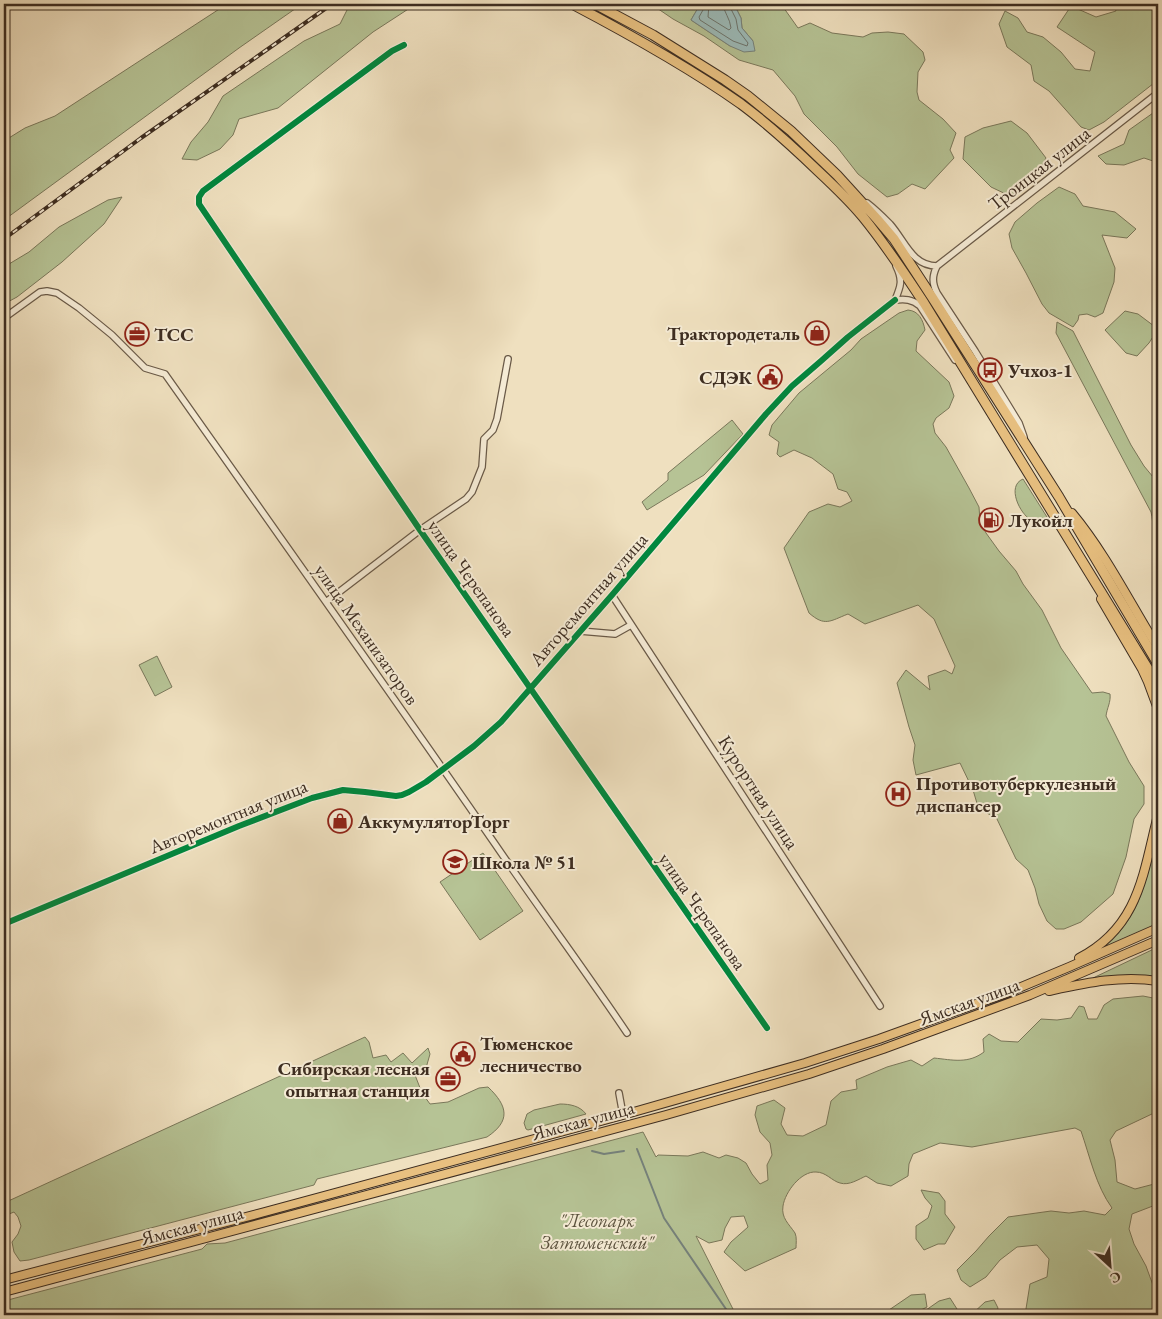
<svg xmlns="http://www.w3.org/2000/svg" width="1162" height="1319" font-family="'EB Garamond',serif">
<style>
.green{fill:#b6c395;stroke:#7a785b}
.water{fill:#9cbbb9;stroke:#76827c}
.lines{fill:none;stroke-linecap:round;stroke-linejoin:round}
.shore{stroke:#6c746d;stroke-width:1}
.stream{stroke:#76827c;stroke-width:2}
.minor-casing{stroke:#6a5a48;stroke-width:8}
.major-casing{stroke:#3d2d21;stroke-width:10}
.highway-casing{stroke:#3d2d21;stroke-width:11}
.minor{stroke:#f5ebd5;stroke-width:5.5}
.major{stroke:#e8c080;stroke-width:8}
.highway{stroke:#e8c080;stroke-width:9}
.rail-casing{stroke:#3d2d21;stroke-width:4}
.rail{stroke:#f5ebd5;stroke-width:2;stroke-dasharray:5.5;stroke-linecap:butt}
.cycleway-casing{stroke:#f5ebd5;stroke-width:9}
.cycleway{stroke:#00873e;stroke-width:6}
.labels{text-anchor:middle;stroke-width:4;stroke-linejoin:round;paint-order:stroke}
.street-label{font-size:19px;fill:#3d2d21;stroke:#f5ebd5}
.poi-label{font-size:19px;font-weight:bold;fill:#3d2d21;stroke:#f5ebd5;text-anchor:start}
.park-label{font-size:19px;font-style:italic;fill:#5b523e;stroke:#f5ebd5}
</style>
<rect width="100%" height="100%" fill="#efe0bf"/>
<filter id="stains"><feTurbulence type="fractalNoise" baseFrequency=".004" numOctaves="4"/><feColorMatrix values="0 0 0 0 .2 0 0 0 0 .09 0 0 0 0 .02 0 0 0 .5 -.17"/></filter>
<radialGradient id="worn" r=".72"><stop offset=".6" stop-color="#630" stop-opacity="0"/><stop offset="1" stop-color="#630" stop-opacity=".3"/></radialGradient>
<path class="green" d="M227 4H302L239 48 4 220V141L25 128 55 116Z
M350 4H416L373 32 278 108 239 119 233 135 220 149 197 160 182 159 191 142 208 122 223 96 304 41 340 24Z
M651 4H668L672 6 674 4H698V8L691 20 730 46 753 41 742 28 741 18 735 6 732 4H781L798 28 810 23 832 33 863 37 872 33 888 32 904 34 923 52 925 60 918 72 917 92 919 100 943 119 956 133 950 150 954 158 925 189 912 184 898 194 887 197 858 174 837 147 804 114 795 96 773 70 739 60 704 36 673 19Z
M1114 4H1158V80L1104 122 1089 130 1081 127 1049 91 1034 81 1031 65 1007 47 999 24 1005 11 1018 18 1027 32 1043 37 1061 52 1075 69 1090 71 1095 52 1057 27 1071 6 1096 17 1116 11Z
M1153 113 1158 115V154L1153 161 1144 158 1124 165 1106 164 1098 156 1124 144 1129 130Z
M1011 121 1027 133 1046 158 1040 170 1010 196 991 187 963 159 965 137 983 128Z
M1059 187 1075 194 1083 206 1115 212 1136 229 1127 238 1102 235 1115 268 1114 282 1103 313 1095 317 1087 314 1079 315 1078 320 1073 327 1049 313 1042 304 1026 273 1012 248 1009 234 1015 222 1037 203Z
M122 197 104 224 62 262 17 297 4 304V267L29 252 59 227 108 200Z
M908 310C919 311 923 320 925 330L917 341 916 351 949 382 954 396 949 408 936 418 933 424 935 433 946 447 969 488 979 507 980 521 986 533 999 551 1016 571 1023 584 1042 610 1061 648 1092 693 1103 692 1110 694C1111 702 1107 708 1106 716L1129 762 1144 786V804L1134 819 1126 857 1113 894 1081 922 1064 929H1056L1047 921 1039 904 1035 888 1028 870 1016 859 996 817 979 810 973 790 960 763 916 775 913 760 915 745 909 727 897 683 906 670 930 690 928 676 945 670 952 674 955 666 934 619 918 605 865 624 848 614C830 621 825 627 809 613L784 548 809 512 828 504 840 507 852 501 847 492 838 489 833 474 812 458 794 450 780 457 777 454 779 442 769 435 772 425 799 393 851 350 861 339 899 313Z
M1125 311 1138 314 1158 329 1149 343 1137 356 1126 353 1105 330Z
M1057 322 1073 331 1131 445 1144 466 1158 483V546C1152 534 1154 525 1151 512L1056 333Z
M732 420 743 434 704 475 647 510 642 502 668 480V473Z
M1023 479 1047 517 1043 521C1039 522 1035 522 1031 520 1020 514 1006 486 1023 479Z
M157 656 172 687 155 696 139 665Z
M1158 846V924L1102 949C1108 942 1115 936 1121 930 1139 908 1146 882 1152 855L1154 853 1156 847Z
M483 853 523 911 480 940 440 882Z
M1158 947V978L1129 975 1093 978Z
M1143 996 1158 999V1113H1154L1116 1131 1110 1140 1115 1160 1117 1182 1135 1189 1158 1183V1204L1132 1214 1129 1229 1134 1244 1146 1266 1158 1299V1315H1025L1030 1284 1047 1277 1049 1259 1037 1245 1017 1247 1000 1260 986 1277 970 1287 961 1280 957 1270 976 1251 989 1236 1008 1217 1051 1211 1069 1213 1084 1211 1105 1215 1112 1208C1096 1186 1090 1157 1081 1131L1075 1128 972 1147 940 1143 913 1154 909 1164 908 1176 891 1186 877 1183 866 1176C859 1179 849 1186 840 1183 832 1181 826 1172 816 1172 801 1171 785 1192 783 1206 781 1218 789 1224 795 1233 797 1237 796 1244 796 1248L745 1271 724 1252 731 1242 748 1227 744 1216 731 1217 725 1228 722 1240 709 1243 696 1236 736 1315H4V1301L202 1249 207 1244 225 1243 643 1132 656 1157 658 1155 688 1156 703 1152 719 1158 726 1155 738 1158 746 1163 752 1174 760 1184 768 1180 767 1165 772 1155 770 1143 760 1132 755 1115 757 1106 774 1100 785 1108 781 1124 787 1135 803 1136 826 1125 831 1101 841 1092 857 1089 856 1080 887 1067 911 1060 922 1066 934 1058C953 1060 968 1064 984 1052L983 1039 989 1034 1001 1041 1018 1042 1041 1019 1057 1020 1071 1018 1079 1006 1084 1007 1088 1019H1097L1104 1005 1113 999Z
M365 1037 369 1042 373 1058 386 1055 391 1062 403 1053 412 1063 428 1048 430 1054 426 1068 415 1075 422 1093 430 1104 448 1102 479 1088 488 1087C508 1106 511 1121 487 1137L317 1179 314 1185 29 1260 20 1261 14 1252 12 1242 18 1234 21 1226 18 1217 14 1212 4 1216V1203Z
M560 1104C570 1104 580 1106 586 1114L528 1130 526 1129 524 1123 527 1114 534 1110Z
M921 1190 939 1193 945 1201V1214L955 1227 945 1244H938L924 1250 916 1239V1226L928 1218 932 1206 925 1198Z
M925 1294 927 1307 911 1315H876L889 1310 911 1295Z
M950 1298 957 1309V1315H919L939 1301Z
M994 1300 998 1308 996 1315H971L985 1302Z"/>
<path class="water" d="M698 4H732L735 6 741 18 742 28 753 41 755 51 744 52 730 46 691 20 698 8Z"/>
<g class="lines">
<path class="shore" d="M703 4V10L699 17 700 20 733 41 747 46 748 43 738 30 736 19 730 7V4
M709 4 708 17 729 30 731 28C730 18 724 13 723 4"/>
<path class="stream" d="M637 1149 664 1218 730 1315
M592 1151 604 1154 624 1151"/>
<g class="minor-casing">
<path id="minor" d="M404 45 392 51 203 191 199 197V204L420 530 767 1028
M867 203C876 210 883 217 890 224 905 241 912 266 937 266
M895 300C905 299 912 299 920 306L955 360
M895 300C901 286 903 280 896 266
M4 318 40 292 47 291 57 293 79 308 112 335 145 368 165 374C275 530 386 686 495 844 538 907 584 969 627 1033
M1024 437 1019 423 975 351 937 293C932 283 932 276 937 266L1158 93
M612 595 880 1006
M326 602 420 530 466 499 472 492 482 467 484 439 493 430 497 419 508 359
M580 631 615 634 631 625
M4 924 239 826 312 798 343 790 365 792 396 796 402 795 409 792 426 782 474 746 501 722 612 595 766 414 792 386 821 361 848 337 895 300
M619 1093 623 1115"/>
</g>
<g class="major-casing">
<path id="major" d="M1072 513C1106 554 1130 603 1158 648
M1101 599 1142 669 1148 682 1158 709
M1079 958C1139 927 1143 874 1158 815
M1049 991C1086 983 1121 975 1158 981
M4 1280 261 1213 623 1115 805 1063 879 1039 1009 992 1069 967 1158 928
M4 1292 666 1115 809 1074 883 1049 1030 995 1158 940"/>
</g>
<g class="highway-casing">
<path id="highway" d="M572 4C629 34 687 66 741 104 768 124 793 147 818 171 833 185 849 200 863 217 885 244 905 274 924 303L1158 685
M595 4 653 35 725 80 748 96 791 131 837 175 877 219 894 239 932 297 1059 497 1158 664"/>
</g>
<use href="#minor" class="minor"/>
<use href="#major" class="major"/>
<use href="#highway" class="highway"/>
<g class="rail-casing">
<path id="rail" d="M4 239 141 138 332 4"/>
</g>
<use href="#rail" class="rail"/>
<g class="cycleway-casing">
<path id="cycleway" d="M404 45 392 51 203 191 199 197V204L420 530 767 1028
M4 924 239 826 312 798 343 790 365 792 396 796 402 795 409 792 426 782 474 746 501 722 612 595 766 414 792 386 821 361 848 337 895 300"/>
</g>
<use href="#cycleway" class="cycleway"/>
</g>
<defs>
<g id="shop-ring" transform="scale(1.25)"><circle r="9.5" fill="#f5ebd5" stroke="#8f2418" stroke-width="1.5"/><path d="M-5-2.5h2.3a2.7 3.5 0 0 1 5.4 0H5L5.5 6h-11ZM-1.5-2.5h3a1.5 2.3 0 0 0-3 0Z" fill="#8f2418"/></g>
<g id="office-ring" transform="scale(1.25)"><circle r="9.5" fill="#f5ebd5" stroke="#8f2418" stroke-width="1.5"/><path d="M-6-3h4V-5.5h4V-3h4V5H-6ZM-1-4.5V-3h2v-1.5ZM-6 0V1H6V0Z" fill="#8f2418"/></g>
<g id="bus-ring" transform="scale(1.25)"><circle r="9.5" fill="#f5ebd5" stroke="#8f2418" stroke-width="1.5"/><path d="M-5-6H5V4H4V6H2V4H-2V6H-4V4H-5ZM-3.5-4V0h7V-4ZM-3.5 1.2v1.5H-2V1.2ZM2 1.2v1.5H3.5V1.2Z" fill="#8f2418"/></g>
<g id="civic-ring" transform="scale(1.25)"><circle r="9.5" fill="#f5ebd5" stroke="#8f2418" stroke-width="1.5"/><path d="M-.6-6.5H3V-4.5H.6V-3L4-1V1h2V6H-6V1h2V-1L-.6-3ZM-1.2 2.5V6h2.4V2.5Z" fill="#8f2418"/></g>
<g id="fuel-ring" transform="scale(1.25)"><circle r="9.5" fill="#f5ebd5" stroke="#8f2418" stroke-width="1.5"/><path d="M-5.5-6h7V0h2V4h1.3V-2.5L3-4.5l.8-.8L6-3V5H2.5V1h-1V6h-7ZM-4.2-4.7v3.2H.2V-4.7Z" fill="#8f2418"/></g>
<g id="hospital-ring" transform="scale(1.25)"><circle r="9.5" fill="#f5ebd5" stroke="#8f2418" stroke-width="1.5"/><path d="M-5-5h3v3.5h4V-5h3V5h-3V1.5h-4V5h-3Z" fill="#8f2418"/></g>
<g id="school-ring" transform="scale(1.25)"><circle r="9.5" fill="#f5ebd5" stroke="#8f2418" stroke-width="1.5"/><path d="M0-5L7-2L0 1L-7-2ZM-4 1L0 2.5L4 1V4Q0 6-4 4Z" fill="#8f2418"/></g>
</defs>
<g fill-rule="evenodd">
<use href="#shop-ring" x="817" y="333"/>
<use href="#office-ring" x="137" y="334"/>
<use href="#bus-ring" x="990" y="370"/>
<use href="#civic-ring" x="770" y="377"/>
<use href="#fuel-ring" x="991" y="520"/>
<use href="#hospital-ring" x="898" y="794"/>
<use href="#shop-ring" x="340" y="821"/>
<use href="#school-ring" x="455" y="862"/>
<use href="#civic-ring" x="463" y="1054"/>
<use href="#office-ring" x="448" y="1079"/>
</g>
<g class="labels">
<g class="street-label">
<text transform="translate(1039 168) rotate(-38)" y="7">Троицкая улица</text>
<text transform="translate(472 578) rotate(55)" y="7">улица Черепанова</text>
<text transform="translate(588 599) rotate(-49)" y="7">Авторемонтная улица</text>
<text transform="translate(367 634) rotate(55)" y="7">улица Механизаторов</text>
<text transform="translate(759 792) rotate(57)" y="7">Курортная улица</text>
<text transform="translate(228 816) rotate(-22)" y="7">Авторемонтная улица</text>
<text transform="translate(703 911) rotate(55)" y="7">улица Черепанова</text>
<text transform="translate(969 1001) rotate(-20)" y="7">Ямская улица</text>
<text transform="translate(583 1120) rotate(-15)" y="7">Ямская улица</text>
<text transform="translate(192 1225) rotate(-15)" y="7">Ямская улица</text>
</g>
<g class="poi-label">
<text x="800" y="340" text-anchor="end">Трактородеталь</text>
<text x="154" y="341">ТСС</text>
<text x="1008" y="377">Учхоз-1</text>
<text x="752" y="384" text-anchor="end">СДЭК</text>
<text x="1008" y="527">Лукойл</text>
<text x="916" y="790">Противотуберкулезный<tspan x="916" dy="22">диспансер</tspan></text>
<text x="358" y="828">АккумуляторТорг</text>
<text x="472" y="869">Школа № 51</text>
<text x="480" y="1050">Тюменское<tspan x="480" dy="22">лесничество</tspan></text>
<text x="430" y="1075" text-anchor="end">Сибирская лесная<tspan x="430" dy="22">опытная станция</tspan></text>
</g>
<g class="park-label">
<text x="597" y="1227">"Лесопарк<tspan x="597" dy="22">Затюменский"</tspan></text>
</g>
</g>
<rect width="1162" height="1319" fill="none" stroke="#efe0bf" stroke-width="20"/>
<rect x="5" y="5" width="1152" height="1309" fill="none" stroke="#3d2d21" stroke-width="2.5"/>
<rect x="10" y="10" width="1142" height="1299" fill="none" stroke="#3d2d21"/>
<g transform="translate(1110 1266) rotate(154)" stroke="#f5ebd5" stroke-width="4" paint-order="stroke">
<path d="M0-4L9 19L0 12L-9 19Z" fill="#3d2d21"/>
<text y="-8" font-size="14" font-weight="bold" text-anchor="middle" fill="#3d2d21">С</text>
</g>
<rect width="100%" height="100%" filter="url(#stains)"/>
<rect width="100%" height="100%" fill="url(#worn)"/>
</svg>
